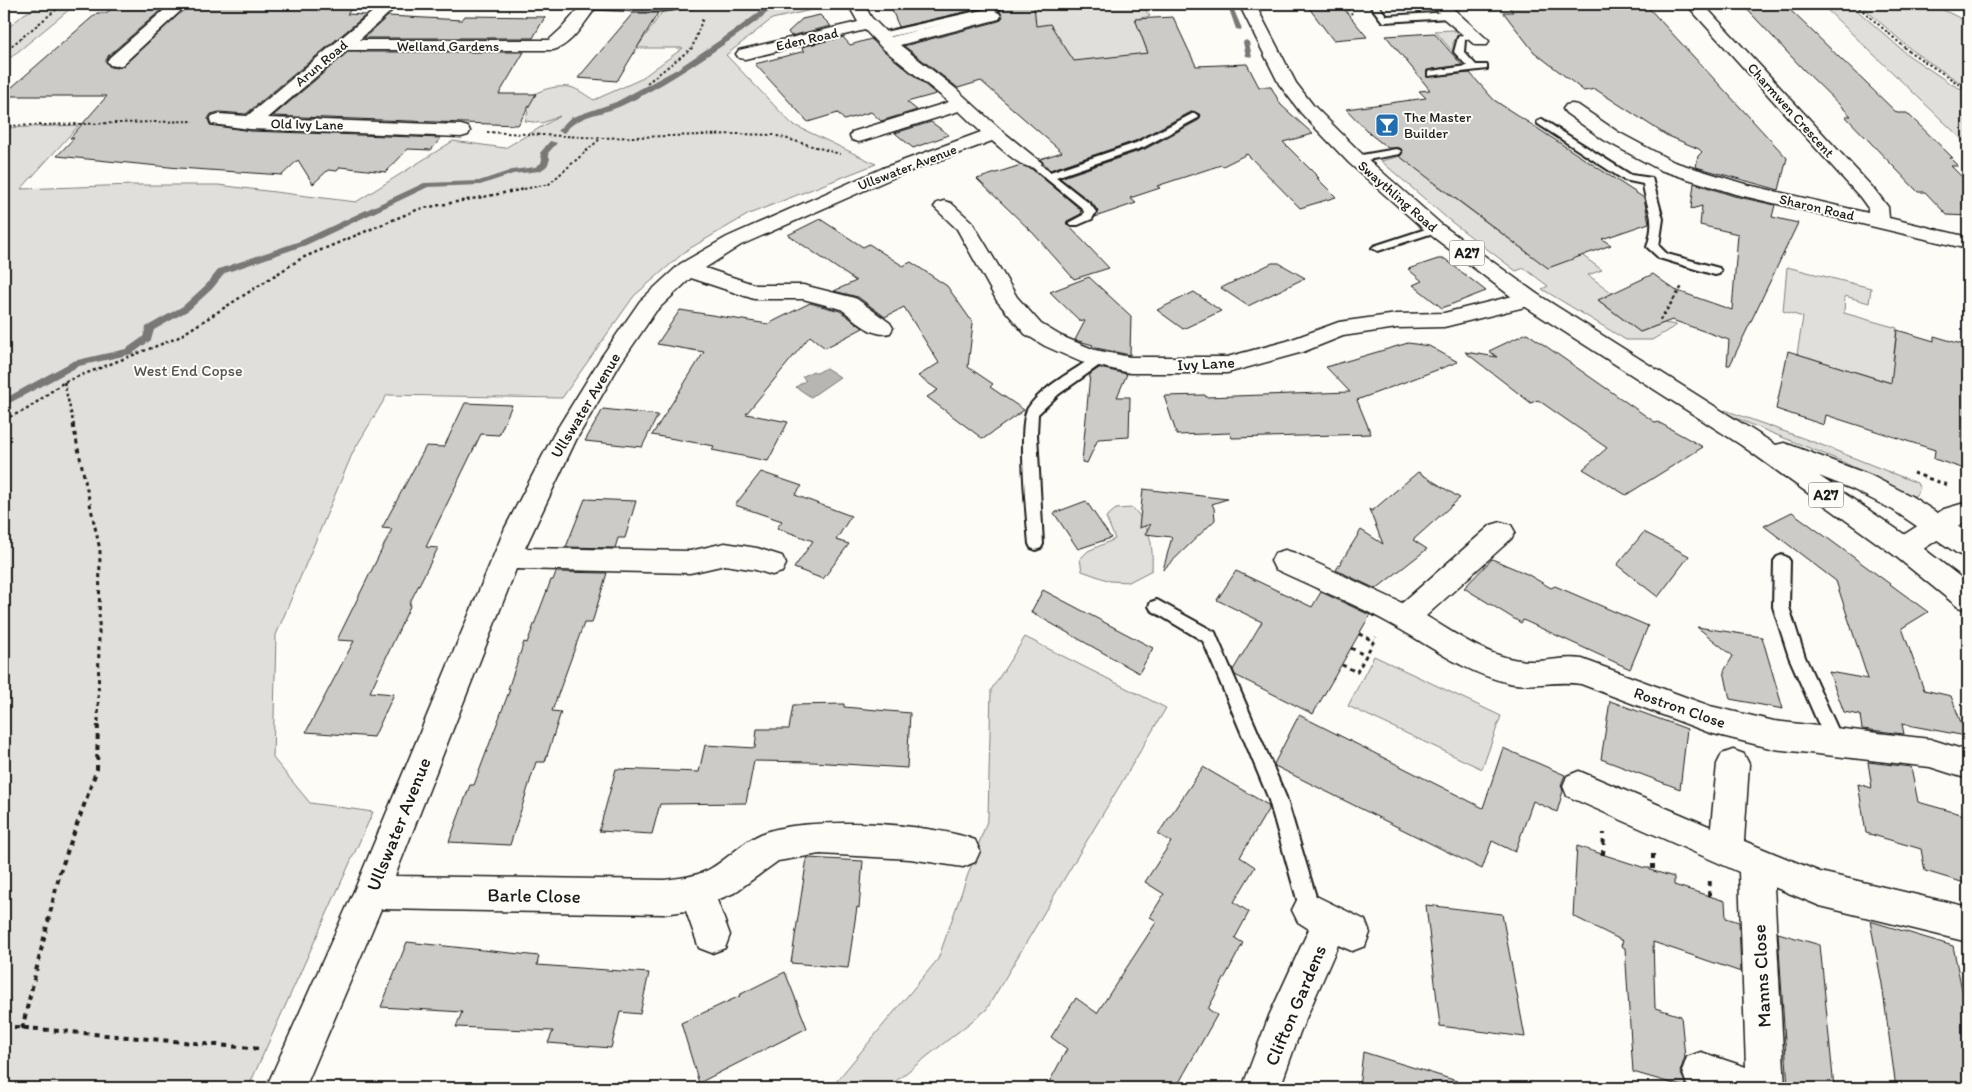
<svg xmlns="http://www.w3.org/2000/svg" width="1972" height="1092" font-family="Itim,sans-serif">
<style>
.green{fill:#e0dfdb;stroke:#7e7e7c}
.water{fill:#b7b6b2;stroke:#797876}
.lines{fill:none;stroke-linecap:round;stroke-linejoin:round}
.stream{fill:#797876;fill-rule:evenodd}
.building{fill:#cccbc8;stroke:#1c1c1c}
.service-casing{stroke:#1c1c1c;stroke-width:4}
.minor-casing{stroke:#1c1c1c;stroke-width:3}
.primary-casing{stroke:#1c1c1c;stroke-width:3}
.path-far3{stroke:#1c1c1c;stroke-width:2;stroke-dasharray:2.5 2.5;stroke-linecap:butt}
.path-far2{stroke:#1c1c1c;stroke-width:2.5;stroke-dasharray:3 3;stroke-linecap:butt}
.path-far1{stroke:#1c1c1c;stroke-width:3;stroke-dasharray:4 4;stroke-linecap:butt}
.path{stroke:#1c1c1c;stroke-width:4;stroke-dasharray:5 5;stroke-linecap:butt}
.service{fill:#fdfcf7;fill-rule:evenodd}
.minor{fill:#fdfcf7;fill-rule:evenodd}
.primary{fill:#fdfcf7;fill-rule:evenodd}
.labels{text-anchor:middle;stroke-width:4;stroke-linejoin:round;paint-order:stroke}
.far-street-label{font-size:14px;fill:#1c1c1c;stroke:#fdfcf7}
.far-poi-label{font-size:14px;fill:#1c1c1c;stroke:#fdfcf7;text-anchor:start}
.shield{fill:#fdfcf7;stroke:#605f5e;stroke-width:1}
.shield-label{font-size:15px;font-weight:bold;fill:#1c1c1c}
.street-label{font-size:16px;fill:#1c1c1c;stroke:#fdfcf7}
.park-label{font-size:16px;fill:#575655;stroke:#fdfcf7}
.near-street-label{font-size:19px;fill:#1c1c1c;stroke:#fdfcf7}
</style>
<rect width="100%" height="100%" fill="#fdfcf7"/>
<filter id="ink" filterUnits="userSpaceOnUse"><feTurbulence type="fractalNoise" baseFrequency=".02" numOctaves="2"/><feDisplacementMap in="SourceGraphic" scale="10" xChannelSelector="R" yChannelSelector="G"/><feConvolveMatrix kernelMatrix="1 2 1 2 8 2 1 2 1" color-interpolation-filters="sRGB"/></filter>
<g filter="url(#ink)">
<path class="green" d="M44 4H76L4 63V31L24 14Z
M709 4H837L772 19 726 55 792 124 876 164 749 214 687 250 634 296 562 398 387 395 353 452 276 635 273 758 310 803 373 812 248 1088H4V128L79 125 21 189 133 185H218L356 202 453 141 505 148 560 116 542 123 525 121 528 112 523 108C528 91 554 85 570 87 578 89 587 96 594 100L639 80 683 48H637L662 12 698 8Z
M1018 4H1141L1150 16 1136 19 1147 51 1155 50 1127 131 1140 140 1107 152 1030 93 1023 13Z
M1821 4H1850L1908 55 1951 84 1968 92V145Z
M1859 4H1931L1968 22V32L1964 31V49L1968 50V88L1914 52Z
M1453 30 1458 34 1453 43V52L1435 31Z
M1518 127 1430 180 1529 254 1564 242 1602 270 1588 275 1615 295 1599 301 1640 332 1664 323 1677 325 1652 340H1626L1542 289 1548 286 1524 268 1516 271 1449 220 1381 161Z
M1787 267 1871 288 1869 303 1845 296 1844 313 1897 328 1893 360 1933 372 1937 397 1797 354 1803 317 1783 311Z
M1725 410 1819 444 1917 483 1920 489 1915 496H1910C1886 486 1864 472 1841 461 1801 444 1761 430 1723 412Z
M1133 508C1151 528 1153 544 1152 570L1129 582 1110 581 1082 571 1080 559 1088 551 1115 539 1106 517 1116 509Z
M1025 637 1166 708 986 1010 887 1088H831L938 959 988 818 991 690Z
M1374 656 1501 716 1482 769 1348 706Z"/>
<path class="water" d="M826 368 840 377 811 397 796 387 806 380 802 377 813 371 817 373Z"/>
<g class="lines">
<path class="stream" d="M770 4H777C764 17 747 28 732 39 697 63 660 88 621 106 601 115 579 114 564 133L557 131 570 118 616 102 677 69 735 30Z
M1229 9 1234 10 1242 29 1241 30 1236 29Z
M1246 40 1249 42 1252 57 1246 56 1243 42Z
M550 141 557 143 548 153 550 159 547 166 540 171 513 174 480 185 428 187 306 245 225 273 212 289 189 310 154 330 151 340 132 354 79 366 4 406V399L73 361 126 349 143 337 146 327 183 306 206 285 219 269 300 241 424 183 479 181 512 170 535 167 541 163 542 159 540 153Z"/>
</g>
<path class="building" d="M117 4H168L108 56 106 62 110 67 116 68 123 66 190 4H356L347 14 366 15 246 114 219 112 211 114 208 119 210 125 250 131 441 138 431 150 408 149 386 172 340 167 337 171 328 170 313 184 298 160 282 175 179 168 57 156 74 138H70L107 96H4V94L97 13H106Z
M891 4H992L986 7 899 27 892 10H894Z
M1004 4H1034L1036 26 1050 24 1074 61 1148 53 1135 19 1173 17 1196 66 1247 64 1259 87H1271L1281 105 1313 134 1283 142 1319 178H1317L1336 197 1300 208 1247 154 1223 166 1221 165 1157 186 1160 188 1130 198 1136 203 1095 217 1098 211 1092 203 1060 178 1145 149 1199 120 1201 115 1193 111 1135 141 1050 170 1040 159 1062 152 981 81 958 88 904 46 999 21 1003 17 1000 11Z
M1306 4H1340L1367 37 1333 40Z
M1554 4H1645L1787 158 1779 190 1696 167 1698 156 1702 152 1699 149 1666 135 1595 89 1584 91 1534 52 1503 12H1513L1508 6Z
M1743 5H1785L1897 113H1907L1953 158H1950L1958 166H1951L1968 183V216L1947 215 1925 192H1918L1845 116H1851L1802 68Z
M633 13H658L617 81 578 78Z
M820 15 831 26 791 36 788 32 802 19Z
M388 16 462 20 465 16 545 17 533 38H364Z
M1434 33 1462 65 1427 70V77L1470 73 1494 100 1644 198 1649 223 1602 239 1611 245 1548 268 1399 156 1403 153 1400 148H1388L1370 134 1346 109 1426 98 1419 91 1430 90 1386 36Z
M843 37 850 45 871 39 936 94 907 102 917 110 881 121 871 112 844 120 838 113 808 122 755 64 805 51 801 47Z
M348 52H524L499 94H536L518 125 273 116Z
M931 122 949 135 913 148 895 133Z
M1021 165 1032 169 1080 209 1081 214 1067 221V224L1109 268 1074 279 1033 233 977 179Z
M1694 183 1734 196 1775 205 1772 217 1798 223 1730 365H1727L1729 340 1672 320 1640 332 1598 300 1653 274 1675 290 1732 310 1738 234 1700 225 1702 206 1691 209Z
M820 219 863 247 869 244 903 266 911 262 947 286 973 323 968 367 993 384 990 387 1024 410 983 439 927 397 938 390 918 376 939 363 904 307 885 317 858 297 834 291 856 281 788 235Z
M1438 259H1445L1486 291 1442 308 1413 285 1422 281 1408 269Z
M1272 263H1279L1305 278 1248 306 1221 288Z
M1089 277 1131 316 1130 355 1096 348 1092 347 1093 345 1075 340 1085 321 1079 320 1050 292Z
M1194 292 1221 311 1183 329 1157 310Z
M810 303 840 311 863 328 825 348 810 336 746 414 788 422 768 461 712 450 714 446 652 435 704 352 657 344 680 310 768 324Z
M1897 330 1934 341V336L1968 346V470L1934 459 1935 450 1826 415 1824 425 1776 409 1788 351 1891 383Z
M1527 333 1656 423 1658 422 1703 447 1626 495 1583 469 1607 448 1538 400 1531 403 1465 352 1497 357 1489 351Z
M1408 343 1429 346 1458 362 1357 400 1371 434 1232 438 1230 433 1177 435 1164 396 1205 395 1206 397 1350 392 1326 367Z
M1099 368 1127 374 1117 397H1130L1129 437 1098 439 1087 463 1082 462 1090 374Z
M465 403 512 405 499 435 481 434 426 547 438 548 409 604H411L370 692 394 694 374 737 306 732 354 641 337 640 392 529 382 528 426 446 444 447Z
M603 409 658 415 642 447 585 441Z
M761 472 802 486 795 495 851 516 836 540 849 544 823 579 794 568 813 541 777 528 782 521 735 505Z
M1418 472 1460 498 1413 540 1427 549 1376 589 1336 570 1361 530 1383 544 1369 509 1372 511Z
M1143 489 1227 499 1212 504 1214 508 1215 520 1163 570 1172 537 1145 534 1151 524 1139 528Z
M585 499 636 501 625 538H618L615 548 566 547Z
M1086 501 1111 538 1078 549 1054 513Z
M1792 512 1928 612 1902 628 1924 690 1951 696 1966 736 1902 724 1904 734 1862 729 1860 715 1844 712 1829 672 1868 679 1836 581 1764 526Z
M1644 532 1689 556 1658 597 1617 565Z
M1492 559 1527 574 1551 588 1555 586 1648 626 1630 669 1523 620 1521 623 1464 588Z
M1236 571 1312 607 1321 592 1370 615 1313 714 1235 675 1233 670 1262 622 1217 600Z
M556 572 607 573 592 623H584L552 711 561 712 545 762H536L510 845 449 842 470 785H474L510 689H508L524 642 527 643 551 580H553Z
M1043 590 1153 648 1139 673 1031 612Z
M1697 627 1762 637 1783 709 1730 699 1724 671 1733 656Z
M1610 701 1687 729 1680 789 1601 759Z
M844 704V707L910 713 907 768 813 762 754 761 746 803 660 804 652 834 599 831 616 769 699 772 705 745 755 748 757 729H789L793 705Z
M1299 715 1483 808 1503 748 1565 775 1561 785 1563 791 1557 812 1533 801 1515 852 1492 841 1482 869 1275 766 1274 764Z
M1868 762 1911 767 1918 802 1968 816V884L1925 871 1921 849 1866 833 1858 784 1872 788Z
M1203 767 1268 805 1269 808 1240 857 1255 867 1234 902 1249 912 1235 938 1243 943 1208 1009 1217 1015 1176 1088H1046L1067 1049 1051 1037 1076 998 1097 1013 1157 921 1150 917 1164 894 1145 882 1171 842 1158 834Z
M1577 846 1645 868H1650V870L1674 877V885L1725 901 1726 918 1739 922 1741 972 1653 942 1655 1008 1681 1016 1685 1057 1680 1072 1688 1088 1633 1072 1625 948 1621 946 1623 941 1573 916Z
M807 858 863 861 859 908 857 907 848 968 791 963Z
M1426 905 1502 914 1525 1037 1440 1026Z
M1870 921 1953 946 1968 1019V1088H1896L1882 984Z
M1778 933 1820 945 1834 1088H1788Z
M407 942 539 956 537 965 649 973 640 1014 620 1012 611 1048 548 1043 553 1031 456 1027 462 1012 381 1007Z
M785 972 807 1028 699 1083 681 1023 740 996 739 995Z
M1363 1052 1457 1081 1456 1088H1359Z"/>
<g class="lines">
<g class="service-casing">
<path id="service" d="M994 4H1002L998 11 991 13 880 39 875 36 880 33 986 9 992 7Z
M1369 4H1377L1387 16 1449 12 1453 15 1449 18 1385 22 1382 21Z
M1472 31 1477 34 1465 40 1464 52 1476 65H1487V69L1428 76V72L1431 71 1467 66 1454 52 1458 37Z
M1194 113 1199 116 1198 118 1144 147 1056 177 1090 204 1096 212 1092 219 1078 225H1070L1068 223 1083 215 1084 212 1082 208 1027 163 1028 161H1036L1050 172 1136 143Z
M1542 119 1631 175 1652 178 1663 219 1659 246 1667 254 1719 268 1721 271 1719 274 1715 275 1659 258 1647 247C1657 215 1647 213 1643 184L1624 180 1538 124 1537 122Z
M1396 149 1400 150 1401 152 1400 154 1356 162 1351 159 1356 156Z
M1435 226 1441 229 1439 231 1378 251 1372 248 1374 246Z
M1099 355 1104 356 1105 359 1104 362 1059 394 1038 414 1037 434 1043 544 1041 548 1036 550 1031 548 1029 544C1027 519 1017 424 1028 408 1044 385 1073 372 1094 356Z
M1782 555 1787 557 1790 561 1789 607 1805 657 1844 743 1841 748 1835 751 1829 748 1789 657 1773 607 1774 561 1777 557Z
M1157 600 1215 632 1217 637 1286 797 1320 910 1317 917 1310 919 1303 917 1300 910 1268 797 1203 641 1151 610 1149 606 1151 602Z"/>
</g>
<g class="minor-casing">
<path id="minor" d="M171 4H188L122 65 116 66 110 65 107 61 110 57Z
M382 4H399L359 40H549L561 29 583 4H689L687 7C658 15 625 10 595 9 584 23 571 46 553 50H347L268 118 461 125 468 127 470 131 468 135 461 137 250 129 212 124 210 120 212 116 219 114 247 116Z
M848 4H864L871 17 891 37 993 11 999 13 1001 16 999 19 900 45 955 88 1001 130 1042 163 1039 167C1022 171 1005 151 992 141L897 176 741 245 705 268 756 285H803L851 297 857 299 890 323 893 328 890 333C871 338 855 319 841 309L803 299H754L691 278 656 311 620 364 576 440 525 548 690 551 725 543 757 548 782 556 786 564 782 572 772 575 756 570 725 565 690 573 516 569 395 876 664 880C679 878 694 877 708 870 727 860 742 842 761 834 804 815 932 823 975 840L980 851 975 862 963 867 910 859 820 854 778 861 734 893 717 900 730 935 725 948 712 953 699 948 686 911 664 914 381 909 305 1088H266L357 884 505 528 554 434 602 356 640 301 680 264 727 237 883 168 981 132 959 111 866 140 859 142 852 140 850 136 852 132 949 102 881 47 865 30 745 59 739 58 736 54 739 50 858 22Z
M1432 4H1448L1489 41 1487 45H1475L1443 18Z
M1686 4H1703L1874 189 1888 207 1889 218 1968 237V249L1735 194 1660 170 1604 140 1566 113 1563 109 1566 105 1572 104 1578 105 1618 132 1674 162 1748 185 1868 213V208L1860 197Z
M944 201 951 203 972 222 1017 297 1041 324 1061 336 1095 350 1130 357H1227L1287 341 1339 322 1397 314 1444 313 1529 292 1537 294 1540 299 1537 304 1444 327 1397 328 1343 336 1303 352 1227 373H1130L1081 362 1045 346 1025 334 997 301 957 229 934 207 937 203Z
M1968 502V522L1962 524 1914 555 1904 559 1894 555 1890 548 1894 541 1944 509Z
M1501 522 1511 525 1515 532 1511 539 1426 616C1457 635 1491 659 1528 661 1547 662 1563 656 1582 659L1710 706 1774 721 1930 739 1968 751V779L1930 767 1774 749 1710 733 1581 684C1556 680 1533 688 1509 683 1466 673 1433 648 1396 627 1358 605 1315 588 1275 569L1271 561 1275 553 1285 550 1295 553 1402 603 1491 525Z
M1733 750 1744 754 1749 764 1744 841 1820 872 1968 907V942L1820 906 1774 887 1785 1088H1696L1687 1085 1682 1071 1687 1057 1701 1052 1746 1067 1739 872 1567 796 1563 786 1567 776 1579 771 1711 827 1717 764 1722 754Z
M1310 893 1365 920 1370 933 1365 946 1352 951 1338 945 1300 1032 1280 1088H1242L1269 1016 1309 929 1298 922 1292 910 1298 898Z"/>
</g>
<g class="primary-casing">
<path id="primary" d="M1239 4H1255L1296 83 1313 105 1363 155 1442 225 1537 294 1776 445 1784 443 1793 446 1870 475 1911 496 1968 533V558L1958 554 1893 510 1852 489 1819 476 1914 541 1968 583V610L1958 607 1894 555 1741 445 1521 304 1428 233 1349 163 1301 113 1279 84Z"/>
</g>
<path class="path-far3" d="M1855 4 1910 52 1968 90
M1351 7 1347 8 1352 14
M4 52 63 4
M647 83 692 48 703 18
M4 126 194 121
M487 132 601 138 736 134 774 135 840 154
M519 190 549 184 601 138"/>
<path class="path-far2" d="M1660 320 1683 285
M64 382 74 426
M4 419 26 410 64 382 177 338 302 258 419 209 525 189"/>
<path class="path-far1" d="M73 425 100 550 98 722
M1913 473 1950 486
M1359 634 1374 641
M1351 648 1366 656
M1342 665 1357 672 1376 637"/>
<path class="path" d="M1653 854V871
M1603 855 1604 833
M1709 896 1710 879
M4 1026 262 1049
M22 1029 60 872 97 769 98 721"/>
<use href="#service" class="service"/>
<use href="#minor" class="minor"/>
<use href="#primary" class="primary"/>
</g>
</g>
<defs>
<g id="bar-square" transform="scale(1.25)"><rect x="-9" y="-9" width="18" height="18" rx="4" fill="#1f6fb2" stroke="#fdfcf7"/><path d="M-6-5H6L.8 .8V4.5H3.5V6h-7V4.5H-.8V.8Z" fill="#fff"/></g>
</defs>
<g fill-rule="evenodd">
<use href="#bar-square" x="1387" y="125"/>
</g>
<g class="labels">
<g class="far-street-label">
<text transform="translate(807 39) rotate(-13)" y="5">Eden Road</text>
<text x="448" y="51">Welland Gardens</text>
<text transform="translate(321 63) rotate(-40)" y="5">Arun Road</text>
<text transform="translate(1791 110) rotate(48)" y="5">Charmwen Crescent</text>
<text transform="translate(307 124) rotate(1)" y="5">Old Ivy Lane</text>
<text transform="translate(907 167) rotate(-21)" y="5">Ullswater Avenue</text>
<text transform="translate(1398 196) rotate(41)" y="5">Swaythling Road</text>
<text transform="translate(1817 207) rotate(13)" y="5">Sharon Road</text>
</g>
<g class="far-poi-label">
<text x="1404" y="122">The Master<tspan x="1404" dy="16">Builder</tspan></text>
</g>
<g class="shield">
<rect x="1449.5" y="240.5" width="35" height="25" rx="4"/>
<rect x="1808.5" y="482.5" width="35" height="25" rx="4"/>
</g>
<g class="shield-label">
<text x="1467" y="258">A27</text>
<text x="1826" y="500">A27</text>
</g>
<g class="street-label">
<text transform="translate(1206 363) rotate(-3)" y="6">Ivy Lane</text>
<text transform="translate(585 405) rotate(-59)" y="6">Ullswater Avenue</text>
<text transform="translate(1680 707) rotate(19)" y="6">Rostron Close</text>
</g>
<g class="park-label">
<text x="188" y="376">West End Copse</text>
</g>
<g class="near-street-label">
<text transform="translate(398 824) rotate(-68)" y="7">Ullswater Avenue</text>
<text transform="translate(534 895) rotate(1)" y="7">Barle Close</text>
<text transform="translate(1761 976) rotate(-93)" y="7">Manns Close</text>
<text transform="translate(1295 1005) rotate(-67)" y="7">Clifton Gardens</text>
</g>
</g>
<rect width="1972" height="1092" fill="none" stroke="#fdfcf7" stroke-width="20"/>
<rect x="10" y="10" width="1952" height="1072" fill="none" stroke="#1c1c1c" stroke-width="2" filter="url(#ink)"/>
</svg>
